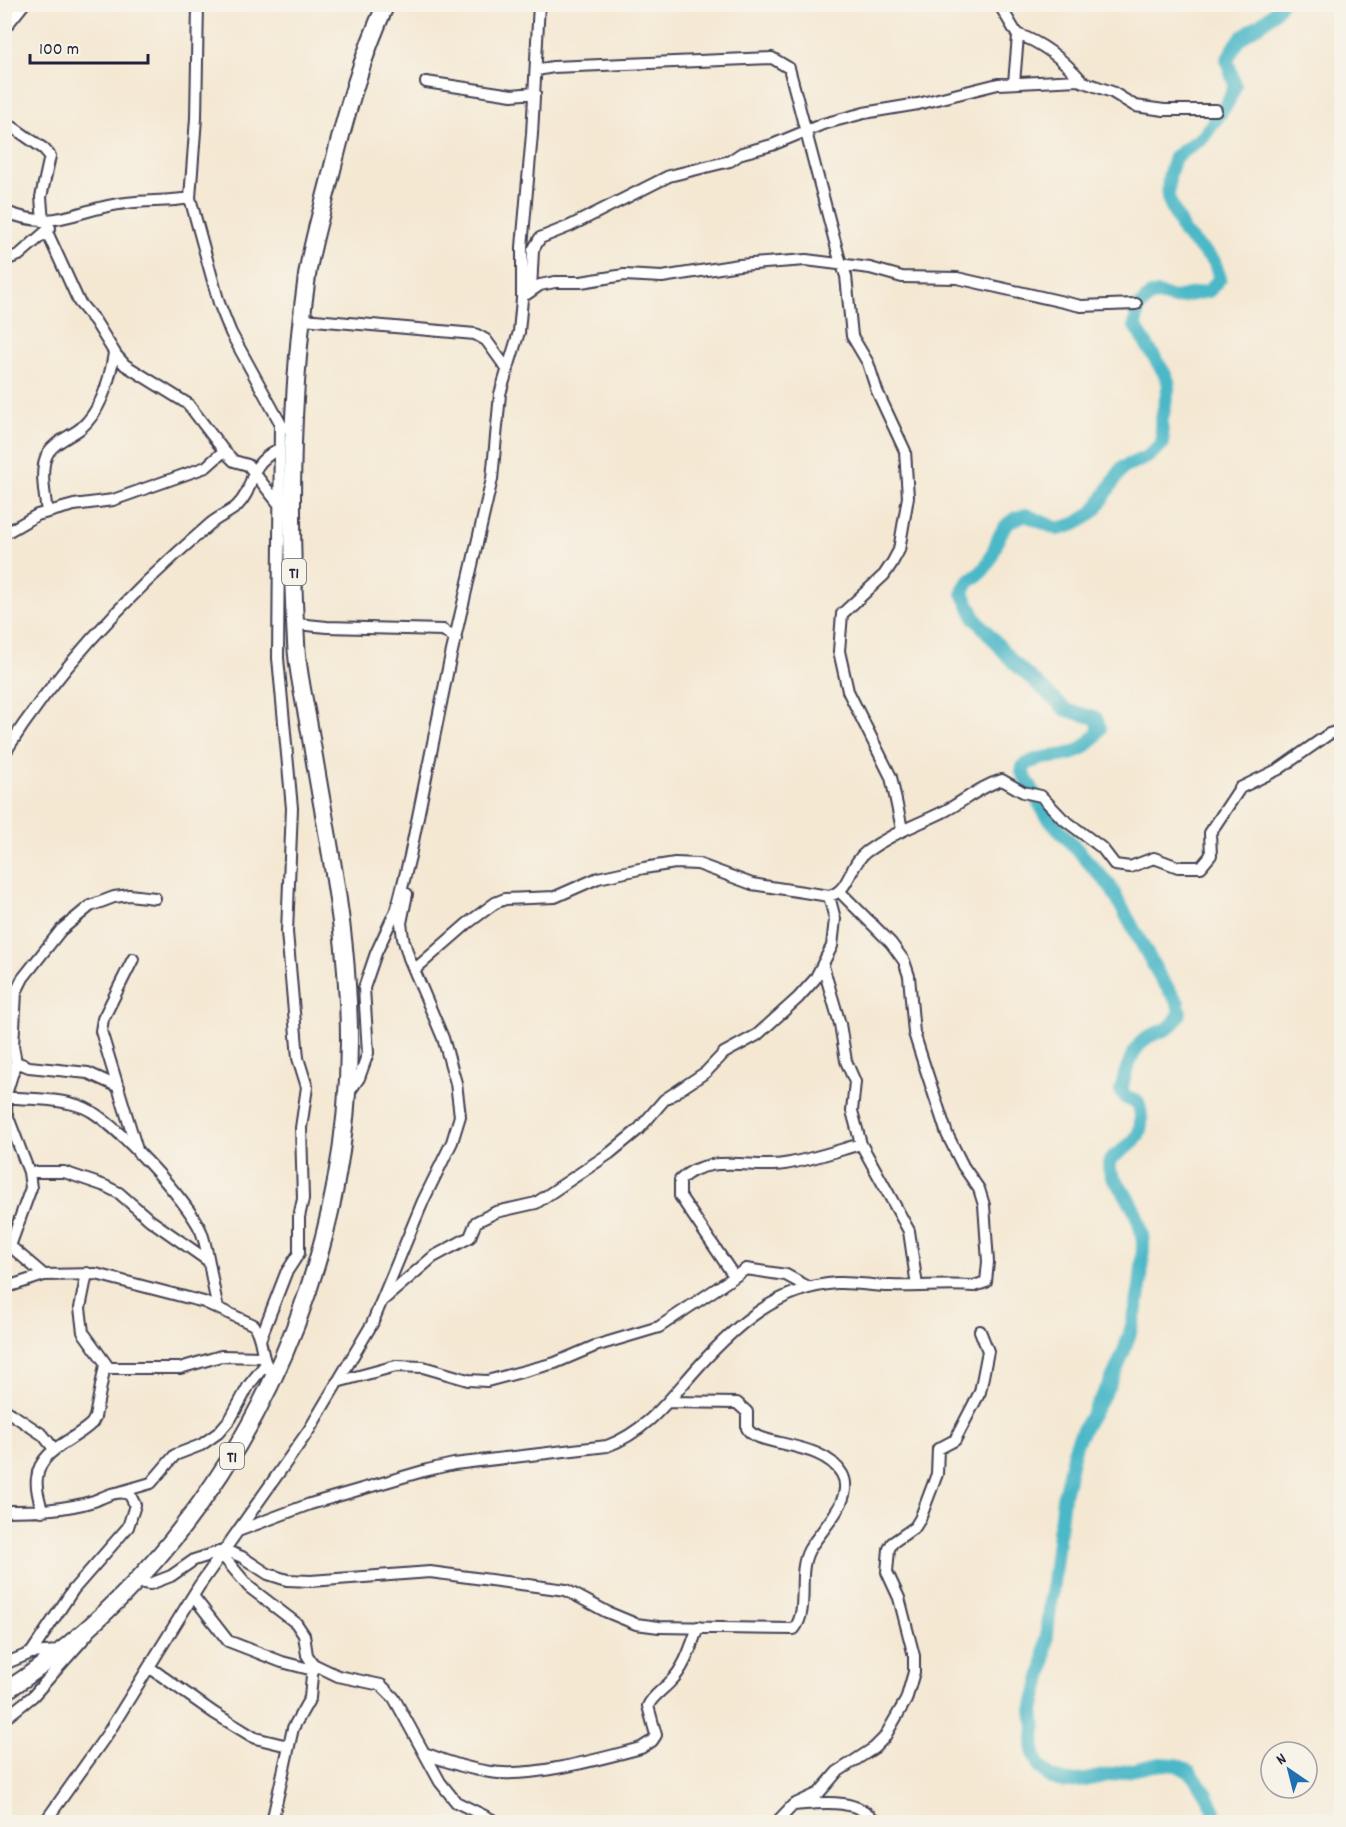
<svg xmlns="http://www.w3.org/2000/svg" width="1346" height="1827" font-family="Dekko,sans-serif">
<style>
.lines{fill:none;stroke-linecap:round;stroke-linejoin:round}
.river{stroke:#4bb8c7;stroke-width:14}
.minor-casing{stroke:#424052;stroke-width:14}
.highway-casing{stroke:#424052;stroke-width:20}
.minor{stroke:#fff;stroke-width:10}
.highway{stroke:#fff;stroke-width:16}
.labels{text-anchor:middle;stroke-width:4.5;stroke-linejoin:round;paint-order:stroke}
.shield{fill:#f7f3e8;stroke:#62616f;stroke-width:1.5}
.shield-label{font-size:16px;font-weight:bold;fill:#22223b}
</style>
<rect width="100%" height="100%" fill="#f7f3e8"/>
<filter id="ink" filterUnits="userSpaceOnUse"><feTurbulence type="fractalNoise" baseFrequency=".0167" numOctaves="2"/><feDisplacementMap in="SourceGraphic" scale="12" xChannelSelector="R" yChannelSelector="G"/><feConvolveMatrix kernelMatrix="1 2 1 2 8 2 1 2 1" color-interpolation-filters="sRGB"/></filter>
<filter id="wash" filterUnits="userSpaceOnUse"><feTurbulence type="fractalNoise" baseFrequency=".008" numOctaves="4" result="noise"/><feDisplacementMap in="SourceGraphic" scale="24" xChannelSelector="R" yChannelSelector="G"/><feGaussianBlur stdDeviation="1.35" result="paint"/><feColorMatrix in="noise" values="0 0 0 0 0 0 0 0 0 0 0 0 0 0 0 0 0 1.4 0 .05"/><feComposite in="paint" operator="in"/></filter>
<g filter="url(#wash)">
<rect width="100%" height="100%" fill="#f4e8d3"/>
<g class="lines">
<path class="river" d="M1212 1822 1214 1809 1206 1793 1190 1772 1177 1765 1159 1764 1085 1780 1065 1782 1050 1777 1038 1764 1033 1750 1035 1728 1033 1710 1043 1669 1063 1498C1069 1480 1071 1456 1078 1440 1087 1420 1101 1401 1111 1381 1132 1339 1143 1290 1143 1244 1142 1224 1133 1205 1122 1189 1117 1182 1109 1175 1109 1165 1110 1148 1153 1150 1138 1102L1126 1098 1121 1091C1124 1075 1133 1045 1148 1037 1165 1028 1169 1033 1180 1013L1178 1003 1160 977 1110 886 1046 815 1022 772 1023 767C1047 747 1075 770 1100 729L1096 718 1066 710 1013 662 975 618 963 593C966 579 976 579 984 569 1001 547 993 523 1026 515L1058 529 1075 524 1088 516 1096 509 1122 468 1147 457 1163 443 1161 424 1169 384 1166 376 1135 326 1138 308 1151 295 1158 294 1174 298 1209 291 1220 278 1214 261 1184 233 1168 198 1169 176 1175 157 1204 136 1228 102 1235 86 1227 60C1233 50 1238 39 1247 33 1260 24 1272 18 1280 4"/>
</g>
</g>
<g filter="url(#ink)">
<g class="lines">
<g class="minor-casing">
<path id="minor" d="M198 4 196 118 190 198 219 303 231 333 283 428
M999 4 1018 36 1014 83
M4 29 24 4
M1017 34C1043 43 1065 61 1083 82
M4 70V75
M537 70 553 67 772 58 789 68 839 257 846 276 852 336 868 363 877 391 905 451 908 497 899 550 892 563 884 575 842 614 839 651 848 691 891 777 902 829
M426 82 512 95 535 93
M4 121 44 149 50 156 41 197 43 222
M4 211C55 233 77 208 126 203 148 200 167 202 190 198
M47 232 79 302 95 321 116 355 125 365 188 404 224 451 234 461 248 465 278 503
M4 260 19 255 50 228
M531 290 533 250 540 238 570 226 669 176 730 161 742 153 772 145 823 124 864 113 918 104 998 84 1078 80 1112 92 1135 106 1164 110H1216
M527 294 540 285 555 282H581L624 275 662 277 739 265 806 260 870 268 902 277 957 278 1081 306 1136 304
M303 319 475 334 486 340 507 369
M47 512C45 496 40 472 46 457 51 443 70 437 81 428 102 410 110 379 114 353
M4 534 37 515 74 505 113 500 206 467 224 451
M297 624 327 627 443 630 456 639
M4 754C59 666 132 591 210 524 218 517 229 513 237 506 258 485 243 469 278 449
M133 959 103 1019 101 1031 138 1153
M823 966 840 1024 846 1061 855 1082 852 1111 861 1144 909 1231 917 1286
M414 970 468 923 495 903 505 899 555 897 598 878 644 868 675 863 698 864 752 884 829 896C850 891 849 865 866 852 892 833 917 825 945 811 964 801 981 786 1002 780L1023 792 1041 796 1062 818 1102 848 1115 865 1130 867 1154 858 1178 867H1201L1211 855 1210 833 1240 788 1279 769 1329 734 1342 730
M16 1062 7 1091 6 1112 29 1172 31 1188 10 1246 44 1275
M119 1087 88 1073 29 1067 16 1062 13 1046 16 992 23 978 61 930 90 906 114 897 129 895 155 898
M348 1094 359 1078 368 1053 364 988 376 953 397 908 410 856 449 664 492 479 500 394 519 332 522 299V247L532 134 539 4
M7 1097C31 1100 63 1098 85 1108 115 1122 187 1200 201 1231 209 1251 212 1286 218 1308
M29 1172H64L105 1186 119 1193 150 1220 207 1260
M87 1273 80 1308 83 1332 109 1368H180L221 1356 262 1357
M734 1276 680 1196V1180C707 1153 751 1169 784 1164 810 1160 836 1151 861 1144
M4 1288 44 1275 96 1274 204 1302 254 1325C265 1343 258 1357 274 1377
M383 1300 433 1257 470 1237 476 1222 496 1212 536 1203 610 1153 639 1129 664 1100 706 1072 724 1053 757 1035 798 998 815 979 832 946 835 919 829 896
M260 1340 286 1273 299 1253V1217L303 1199 301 1128 307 1087 298 1058 287 932 292 808 278 658 280 424
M337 1382 396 1366 423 1367 468 1380 487 1381 555 1363 595 1346 659 1327 746 1269 786 1275 808 1287
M4 1409 43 1435 54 1449
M120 1492 151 1483 175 1455 201 1445 218 1433 231 1418 249 1385 265 1365
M4 1511C35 1511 64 1510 94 1501 104 1497 119 1488 130 1495L135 1505 128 1527 73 1590 31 1653
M42 1511C40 1501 35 1488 37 1478 40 1449 74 1441 92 1423L95 1417 105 1365
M238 1531 310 1504 427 1470 454 1464 607 1446C648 1431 671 1397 699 1366 737 1324 778 1288 836 1283 855 1282 873 1286 891 1286 919 1287 946 1284 974 1286L986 1282 988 1262 984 1205 979 1189 963 1166 947 1134 922 1058 914 1033 909 976 904 961 891 943 840 892
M222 1555 249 1587 296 1623 304 1635 307 1655 313 1664 338 1676 381 1685 394 1698 440 1782 456 1802 497 1822
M137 1582 150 1584 171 1576 194 1560 225 1550 242 1557 268 1574 287 1580 311 1581 430 1572 566 1590 607 1612 636 1624 659 1627 794 1629C810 1610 796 1574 809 1550 820 1530 856 1499 842 1474 823 1440 755 1447 747 1428V1412L737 1403 669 1402
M193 1596 228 1641 282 1662 313 1670
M4 1664 31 1653 58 1651
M149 1667 214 1713 255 1738 288 1746
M4 1719 33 1696 88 1634
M427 1754C447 1762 468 1769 490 1772 531 1778 600 1759 641 1748L652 1741 656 1735 648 1706C652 1696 663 1690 670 1682 685 1668 691 1646 698 1627
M793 1805 819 1793 837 1772 874 1748 884 1738 906 1700 914 1672V1656L899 1598 887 1572 889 1549 892 1543 915 1527 920 1519 937 1474 938 1449 955 1440 980 1392 988 1351 980 1331
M45 1822 108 1733 199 1586 309 1430 372 1324 423 1201 452 1142 460 1116 456 1083 443 1038 409 958 403 938 401 923 407 894
M272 1822 293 1728 310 1698 313 1664
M777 1822 793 1805C821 1803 857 1797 876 1822"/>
</g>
<g class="highway-casing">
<path id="highway" d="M4 1692C236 1542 367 1259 347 985 342 900 323 816 310 732 305 702 297 671 296 642 289 521 290 396 307 276 312 241 324 205 332 170 346 114 362 56 386 4"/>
</g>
<use href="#minor" class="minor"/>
<use href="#highway" class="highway"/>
</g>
</g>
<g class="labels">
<g class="shield">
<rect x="282" y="559" width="24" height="26" rx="4.5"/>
<rect x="220" y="1443" width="24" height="26" rx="4.5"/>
</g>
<g class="shield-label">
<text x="294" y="578">T1</text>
<text x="232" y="1462">T1</text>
</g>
</g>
<rect width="1346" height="1827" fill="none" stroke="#f7f3e8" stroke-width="24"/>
<g transform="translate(1289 1770) rotate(325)"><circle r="28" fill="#f7f3e8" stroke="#a29fa3" stroke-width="1.5"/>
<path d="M0-4.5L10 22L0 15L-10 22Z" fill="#1f6fb2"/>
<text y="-9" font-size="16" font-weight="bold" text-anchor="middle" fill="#22223b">N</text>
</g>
<path d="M30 54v9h118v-9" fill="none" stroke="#22223b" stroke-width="3"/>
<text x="39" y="54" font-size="18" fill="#22223b" stroke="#f7f3e8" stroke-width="4.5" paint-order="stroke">100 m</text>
</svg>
